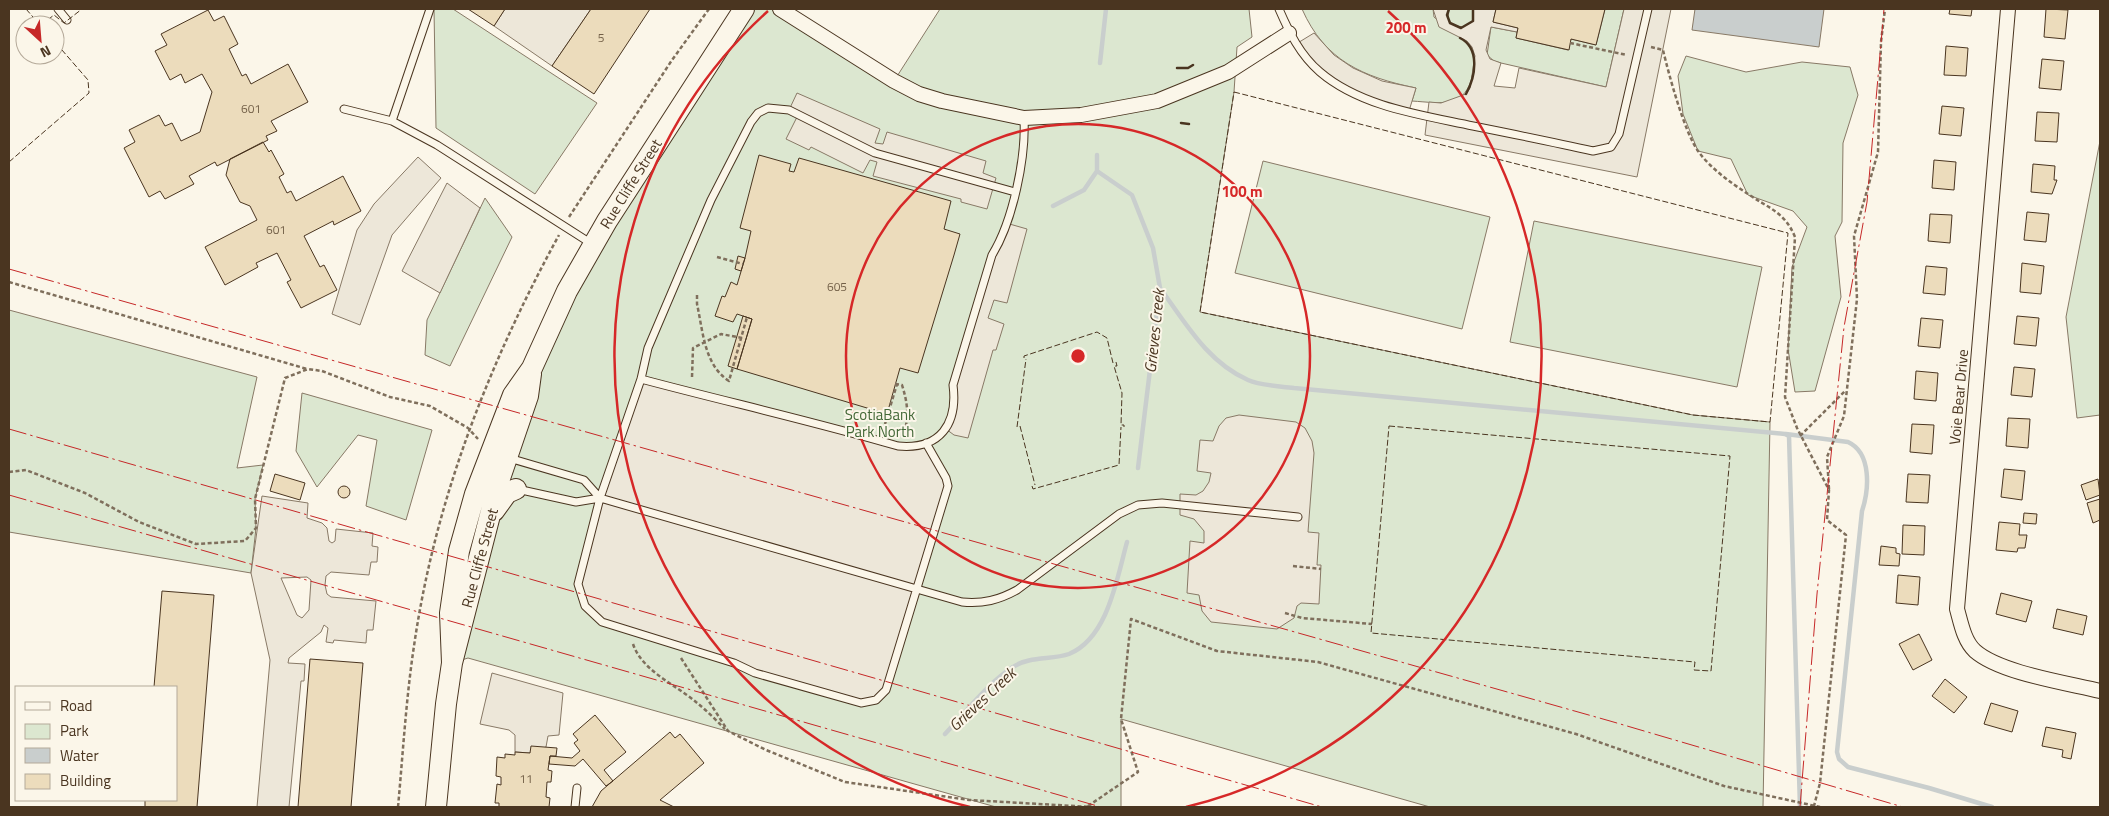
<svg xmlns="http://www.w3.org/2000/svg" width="2109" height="816" font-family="'Titillium Web',sans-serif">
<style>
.green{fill:#dce7d0;stroke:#887966}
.parking{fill:#ede7d9;stroke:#887966;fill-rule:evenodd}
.water{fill:#c9cecd;stroke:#887966}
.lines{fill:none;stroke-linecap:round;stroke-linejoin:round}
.stream{stroke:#c9cecd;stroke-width:4.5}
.building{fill:#ecdcbc;stroke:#4a3520}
.lane-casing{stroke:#4a3520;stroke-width:9}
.street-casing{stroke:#4a3520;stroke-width:16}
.secondary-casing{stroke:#4a3520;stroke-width:22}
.path{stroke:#7f6f5c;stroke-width:2.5;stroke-dasharray:4 2.5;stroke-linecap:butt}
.lane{stroke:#fbf6e9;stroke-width:7}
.street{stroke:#fbf6e9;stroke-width:14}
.secondary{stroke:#fbf6e9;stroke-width:20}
.fence{stroke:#4a3520;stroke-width:1;stroke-dasharray:6 2.5;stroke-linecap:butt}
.wall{stroke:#4a3520;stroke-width:2.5}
.power{stroke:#c62828;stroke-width:1;stroke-dasharray:18 4 2.5 4;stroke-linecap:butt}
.ring{fill:none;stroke:#d62828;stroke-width:2.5}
.labels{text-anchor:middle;stroke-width:4;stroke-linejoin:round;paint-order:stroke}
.number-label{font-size:12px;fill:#725f47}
.street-label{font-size:15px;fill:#4a3520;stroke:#fbf6e9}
.park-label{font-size:15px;fill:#436837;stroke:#fbf6e9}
.water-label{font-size:16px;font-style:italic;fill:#4a3520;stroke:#fbf6e9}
.centre{fill:#d62828;stroke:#fbf6e9;stroke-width:2.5}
.ring-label{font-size:15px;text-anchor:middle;font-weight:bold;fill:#d62828;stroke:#fbf6e9;stroke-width:4;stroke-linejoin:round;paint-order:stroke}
</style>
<rect width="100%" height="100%" fill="#fbf6e9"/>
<path class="green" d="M434 9H453L597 103 535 194 436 128Z
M744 9H780L894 81 940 9H1249L1252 37 1237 47 1234 92 1200 312 1693 415 1770 422 1763 807H1430L1121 719V807H996L468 658 452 663 481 552 567 291Z
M1302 9H1433L1434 17C1442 24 1466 39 1471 46 1476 54 1474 64 1473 73 1466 109 1442 103 1412 101L1416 88C1363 77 1325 61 1302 9Z
M1449 9H1473V21L1466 27 1453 26 1448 19Z
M1605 9H1624L1606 87 1501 63 1494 61 1487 55 1491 27 1517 32 1516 38 1568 50 1571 39 1596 45Z
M1686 56 1746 72 1802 62 1850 67 1858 95 1843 143 1842 222 1835 236 1841 297 1815 391 1795 392 1788 349 1792 267 1807 227 1793 211 1748 195 1731 159 1698 151 1683 114 1678 76Z
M2100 141V415L2077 418 2066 317Z
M1263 161 1490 217 1462 329 1235 273Z
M485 198 512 237 450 366 425 355 427 320Z
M1534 221 1762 267 1737 387 1510 342Z
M9 310 257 377 237 468 263 465 255 499 256 528 251 573 9 532Z
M302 393 432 430 406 520 366 506 377 440 358 435 317 487 296 451Z"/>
<path class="parking" d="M505 9H591L552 66 494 26Z
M1433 9H1449L1447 15 1450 23 1461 28 1473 21V9H1496L1493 22 1518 28 1517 32 1491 27 1486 50 1490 59 1501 63 1494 86 1515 88 1519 68 1606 87 1624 9H1671L1637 177 1425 135 1429 102 1441 103 1466 94 1470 88 1475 56 1472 47 1467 41 1439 27Z
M1314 33 1334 55 1353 68 1382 81 1416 88 1409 111 1374 102 1320 72 1296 44Z
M797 93 880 129 875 143 883 144 887 132 986 161 983 173 996 178 987 209 961 202V199L873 176 877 162 870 160 863 173 811 147 809 150 786 139 798 115 789 110Z
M418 157 441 178 392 235 360 325 332 314 357 230 374 204Z
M447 183 480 208 440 293 402 271Z
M1006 223 1027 229 1007 303 994 300 988 318 1004 324 996 350H993L968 438 954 435 946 429 953 385 977 304Z
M641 379 898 446 926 443 948 486 886 690 876 700 861 703 602 622 592 614 578 584 600 498Z
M1239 415 1296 422 1305 428 1312 441 1314 453 1308 532 1319 533 1317 565H1321L1319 604 1301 603 1297 606 1294 618 1277 629 1211 622 1202 611 1199 595 1187 593 1190 541 1204 543V531L1194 519 1180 515V494L1196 495 1203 491 1209 482 1211 473 1197 471 1200 440 1213 441 1219 426 1226 418Z
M262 496 308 503 307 518 322 523 327 528 329 541 332 543 335 541 336 529 373 533 372 546 378 547 377 562H371L369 575 331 572 326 576 325 585 327 594 331 597 376 601 373 630H367L366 643 334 640 333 643 326 642 328 628 324 625 321 632 289 658 288 663 305 664 304 681H301L289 807H257L270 660 251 573ZM307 577 311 580 309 610 302 618 297 615 281 578Z
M492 673 563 693 559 735 548 736 546 747 530 753 515 752V735L509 730 480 724Z"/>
<path class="water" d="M1695 9H1824L1819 47 1692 30Z"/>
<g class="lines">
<path class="stream" d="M1100 63 1106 9
M1097 155V171L1132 195 1153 248 1160 288 1138 468
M1053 206 1084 190 1097 171
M1160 288C1185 322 1207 362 1248 380 1261 386 1280 386 1294 388L1785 434 1789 436 1800 807
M1786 434 1848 442C1872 453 1869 490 1862 511L1837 752 1839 759 1848 767 1929 788 1992 807
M945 734C966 712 987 684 1013 667 1029 656 1052 660 1069 654 1108 638 1117 578 1127 542"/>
</g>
<path class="building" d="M468 9H505L494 26Z
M591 9H650L594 94 552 66Z
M1496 9H1605L1596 45 1571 39 1569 50 1516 38 1518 28 1493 22Z
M1950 9H1972L1971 16 1949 14Z
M2046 9 2068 10 2065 39 2044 37Z
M208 10 214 21 224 16 238 44 229 49 242 76 246 74 251 84 288 64 308 102 271 121 277 131 266 136 268 140 217 166 215 162 189 176 194 184 165 199 160 191 149 197 124 148 135 142 129 130 159 115 165 126 172 123 181 141 200 132 212 92 202 74 185 83 181 74 170 80 155 51 167 45 161 34Z
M1946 46 1968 48 1966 76 1944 75Z
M2042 59 2064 61 2061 90 2039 88Z
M1942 106 1964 108 1961 136 1939 134Z
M2037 112 2059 113 2057 142 2035 141Z
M263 142 269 152 271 150 284 174 279 177 287 193 291 191 296 201 343 176 361 211 334 225 333 221 304 236 320 267 324 265 337 290 301 308 287 282 291 280 277 253 256 263 258 267 225 285 205 247 257 220 250 206 240 202 226 175 230 159Z
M759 155 791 164 789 171 794 172 799 158 951 201 944 229 960 234 954 255 918 373 900 368 887 414 737 369 752 319 737 314 733 322 715 316 722 296 725 297 731 282 737 285 745 258 751 231 740 228Z
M1934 160 1956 162 1954 190 1932 188Z
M2033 164 2055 166 2054 180H2057L2052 194 2031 192Z
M2027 212 2049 214 2046 242 2024 240Z
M1930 214 1952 215 1950 243 1928 241Z
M738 256 745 258 741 271 735 269Z
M2022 263 2044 266 2041 294 2020 292Z
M1926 266 1947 268 1945 295 1923 293Z
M743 316 752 319 737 369 728 366Z
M2017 316 2039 318 2036 346 2014 344Z
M1921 318 1943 320 1940 348 1918 346Z
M2014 367 2035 369 2032 397 2011 395Z
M1916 371 1938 373 1936 401 1914 399Z
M2008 418 2030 419 2028 448 2006 446Z
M1912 424 1934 425 1932 454 1910 452Z
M2004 469 2025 471 2022 500 2001 497Z
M275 474 305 483 300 500 270 491Z
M1908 474 1930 475 1928 503 1906 502Z
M2098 479 2100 495 2086 500 2081 485Z
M338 492a6 6 0 1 1 12 0a6 6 0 1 1-12 0Z
M2100 499V520L2093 523 2087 503Z
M2024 513 2037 514 2036 524 2023 523Z
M1999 522 2020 524 2019 535H2027L2025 548H2018L2017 552 1996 550Z
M1903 525 1925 526 1924 555 1902 554Z
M1881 546 1896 548V553L1900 554 1899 566 1879 565Z
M1898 575 1920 577 1918 605 1896 603Z
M162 591 214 595 197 807H145V800H176V687H154Z
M2001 593 2032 601 2026 622 1996 614Z
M2057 609 2087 616 2083 635 2053 628Z
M1919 634 1932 660 1913 670 1899 644Z
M310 659 363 663 351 807H298Z
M1945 679 1967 697 1954 713 1932 696Z
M1991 703 2018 711 2012 732 1984 724Z
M595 715 626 752 604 770 613 781 606 786 583 759 575 766 549 764 550 756 572 758 580 751 574 743 578 740 573 734Z
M2046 727 2076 733 2071 759 2062 757 2063 750 2042 746Z
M670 732 675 738 680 734 704 763 660 800 674 807H592L601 791Z
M531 746 557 748 556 756H550L548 770 552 771 551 782H547L546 797 550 798 549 807H499V803H495L497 784 501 785V777L496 776 497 757 505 758V754L515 755V752L530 753Z"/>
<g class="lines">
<g class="lane-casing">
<path id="lane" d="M58 9 67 20
M1279 9C1289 32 1300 55 1320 72 1361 107 1422 115 1473 126 1513 134 1553 142 1593 151L1611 147 1619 134 1648 9
M344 109 392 121 437 145 592 244
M392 121 430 9
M641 379C727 402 813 421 898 446 940 450 958 424 953 385L992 255C1013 221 1026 158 1024 118
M926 443 946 478 948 486 886 690 876 700 861 703 755 673 734 663 602 622 585 606 578 584 600 498 641 379 648 348 711 200 751 122 758 113 768 108 789 110 875 153 1015 192
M509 458 584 480 600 498
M517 489 576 502 600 498 962 602C983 604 999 600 1017 590L1119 514 1138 505 1162 503 1298 517
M575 807 577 788"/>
</g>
<g class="street-casing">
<path id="street" d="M780 9 894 81 919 94 942 101 1024 118 1081 115 1157 101 1228 72 1289 33
M2008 9 1957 609C1961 623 1964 641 1975 651 2000 673 2067 683 2100 691"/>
</g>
<g class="secondary-casing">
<path id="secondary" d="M494 511 507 493 516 489
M452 663 450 613 459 551 475 494 513 395 532 368 567 291 607 221 744 9
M436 807 446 704 452 663 498 484 528 396 531 374"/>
</g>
<path class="path" d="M1570 43 1627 55
M1651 47 1663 50C1669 75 1684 131 1698 151 1710 168 1731 183 1748 194 1768 208 1785 212 1795 237L1785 397 1797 428 1829 490 1827 520 1846 535 1820 783 1814 806
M569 217 672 60 709 9
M717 257 743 264
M9 282 307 369
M697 295V304C703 331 704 365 729 381L747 317
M692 377 693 348 721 334 742 338
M895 384 902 385C907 401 909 413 905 430
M885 424 897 384
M1800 436 1845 391
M9 472 26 470 85 493 139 522 196 544 245 541 256 528 255 499 285 378 308 369 322 371 390 397 430 406 468 428 478 439
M1829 489 1827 457 1844 416 1857 299 1854 236 1878 152 1881 42 1885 9
M1293 566 1321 569
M1285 613 1302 618 1372 624
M633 644C642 671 676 685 696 702 706 710 716 720 725 729
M681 658 728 731 766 750 845 782 969 800 1092 807
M1088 806 1138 772 1121 719 1131 619 1217 651 1318 662 1576 734 1724 786 1820 807
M398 807C403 753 406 699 414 646 435 500 489 363 559 235"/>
<use href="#lane" class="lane"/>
<use href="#street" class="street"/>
<use href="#secondary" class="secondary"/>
<path class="fence" d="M26 9 40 25
M41 25 54 15 64 23 82 9
M1234 92 1788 233 1770 422 1693 415 1200 312Z
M9 162 89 93 88 80 55 42
M1024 358V356L1097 332 1107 338 1113 363
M1116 362 1117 366H1114L1122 393 1121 425H1124V427
M1020 426 1035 485
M1389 426 1730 456 1711 671 1694 670 1695 662 1371 633Z
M1017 427 1026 359
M1032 486 1033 489 1119 465 1121 427"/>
<path class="wall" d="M1449 9 1447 15 1450 23 1461 28 1473 21V9
M1460 38C1480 48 1476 76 1466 94
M1177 68H1188L1193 65
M1181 123 1189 124"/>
<path class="power" d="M9 269 1610 721 1903 807
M9 429 1322 807
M9 495 1101 807
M1800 807 1817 594 1844 327 1867 202 1884 9"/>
</g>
<g class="ring">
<circle cx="1078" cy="356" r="232"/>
<path d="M970 807A464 464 0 0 1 768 11M1388 11A464 464 0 0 1 1186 807"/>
</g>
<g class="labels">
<g class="number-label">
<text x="601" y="42">5</text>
<text x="251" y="113">601</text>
<text x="276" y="234">601</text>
<text x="837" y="291">605</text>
<text x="526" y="783">11</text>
</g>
<g class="street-label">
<text transform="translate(631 184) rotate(-58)" y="5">Rue Cliffe Street</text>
<text transform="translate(1959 397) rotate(-85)" y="5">Voie Bear Drive</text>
<text transform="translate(480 558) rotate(-75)" y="5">Rue Cliffe Street</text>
</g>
<g class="park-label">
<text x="880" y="420">ScotiaBank<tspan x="880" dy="17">Park North</tspan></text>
</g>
<g class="water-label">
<text transform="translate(1154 331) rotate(-84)" y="6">Grieves Creek</text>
<text transform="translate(982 699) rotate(-43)" y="6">Grieves Creek</text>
</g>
</g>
<circle cx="1078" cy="356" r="8" class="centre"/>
<g class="ring-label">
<text x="1406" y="33">200 m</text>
<text x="1242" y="197">100 m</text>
</g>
<rect width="2109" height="816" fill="none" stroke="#4a3520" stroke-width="20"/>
<rect x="15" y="686" width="162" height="115" fill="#fbf6e9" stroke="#b4a999"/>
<rect x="25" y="702" width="25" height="8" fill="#fbf6e9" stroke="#b4a999"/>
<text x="60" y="711" font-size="15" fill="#4a3520">Road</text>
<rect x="25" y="724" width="25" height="15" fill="#dce7d0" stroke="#b4a999"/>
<text x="60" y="736" font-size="15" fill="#4a3520">Park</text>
<rect x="25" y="748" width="25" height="15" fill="#c9cecd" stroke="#b4a999"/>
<text x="60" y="761" font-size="15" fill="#4a3520">Water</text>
<rect x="25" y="774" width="25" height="15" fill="#ecdcbc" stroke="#b4a999"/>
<text x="60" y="786" font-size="15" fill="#4a3520">Building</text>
<g transform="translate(40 40) rotate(154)"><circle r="24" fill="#fbf6e9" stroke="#b4a999"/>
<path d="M0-4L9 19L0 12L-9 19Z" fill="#c62828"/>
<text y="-8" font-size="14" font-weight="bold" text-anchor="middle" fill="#4a3520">N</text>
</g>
</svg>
